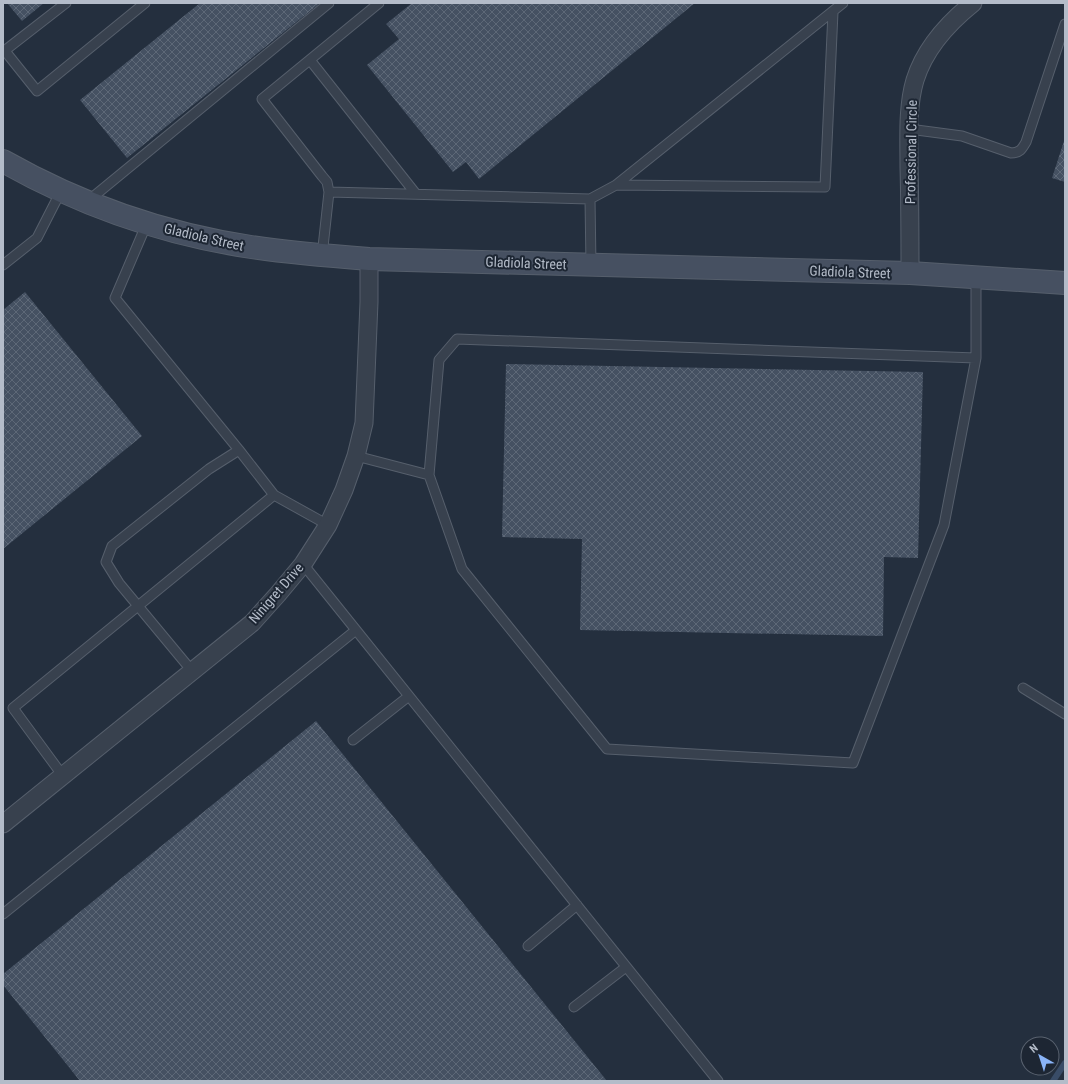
<svg xmlns="http://www.w3.org/2000/svg" width="1068" height="1084" font-family="'Roboto Condensed',sans-serif">
<style>
.lines{fill:none;stroke-linecap:round;stroke-linejoin:round}
.stream{stroke:#394c67;stroke-width:6}
.building{fill:url(#building-cross-hatch)}
.lane-casing{stroke:#565f6c;stroke-width:11}
.street-casing{stroke:#565f6c;stroke-width:19}
.secondary-casing{stroke:#565f6c;stroke-width:24}
.lane{stroke:#38414e;stroke-width:9}
.street{stroke:#38414e;stroke-width:17}
.secondary{stroke:#465061;stroke-width:22}
.labels{text-anchor:middle;stroke-width:4;stroke-linejoin:round;paint-order:stroke}
.street-label{font-size:14px;fill:#b4bcc9;stroke:#1d2633}
</style>
<defs>
<pattern id="building-cross-hatch" width="8" height="8" patternUnits="userSpaceOnUse"><rect width="8" height="8" fill="#455162"/><path d="M0 0l8 8M0 8l8-8" fill="none" stroke="#5d6877"/></pattern>
</defs>
<rect width="100%" height="100%" fill="#242f3e"/>
<g class="lines">
<path class="stream" d="M1053 1081 1065 1063"/>
</g>
<path class="building" d="M7 3H44L22 21Z
M200 3H320L127 158 80 100Z
M412 3H695L479 179 466 162 453 172 367 65 399 39 386 24Z
M1065 138V182L1052 178Z
M25 292 142 436 3 549V310Z
M506 364 923 372 918 558 884 557 883 636 580 630 582 539 502 537Z
M316 721 607 1081H80L3 985V974Z"/>
<g class="lines">
<g class="lane-casing">
<path id="lane" d="M833 12 825 187 616 185 843 3
M5 51 37 91 145 3
M3 52 66 3
M310 60 416 194
M909 129 962 136 1011 153C1020 153 1022 149 1026 142L1065 24
M329 192 327 182 322 176 262 99 379 3
M590 199 616 185
M88 201 329 3
M147 223 115 298 239 450 274 495 328 525
M322 256 329 192 590 199 591 265
M3 265 37 238 61 191
M356 456 429 475 439 360 457 339 976 358
M429 475 462 569 607 749 853 763 944 525 976 358V278
M356 630 718 1081
M192 671 119 583 106 562 112 546 209 469 239 450
M1023 688 1065 714
M353 740 409 696
M63 776 13 708 274 495
M3 914 356 630 303 564
M528 946 577 905
M574 1007 626 967"/>
</g>
<g class="street-casing">
<path id="street" d="M910 273C910 238 910 203 909 167 909 138 907 107 915 80 925 48 948 23 973 3
M3 824 252 623 278 594 303 564 328 525 344 490 356 456 364 423 369 302V259"/>
</g>
<g class="secondary-casing">
<path id="secondary" d="M3 161C79 204 164 234 251 247 290 253 329 256 369 259L910 273 1065 283"/>
</g>
<use href="#lane" class="lane"/>
<use href="#street" class="street"/>
<use href="#secondary" class="secondary"/>
</g>
<g class="labels">
<g class="street-label">
<text transform="translate(911 152) rotate(-89)" y="5">Professional Circle</text>
<text transform="translate(204 237) rotate(13)" y="5">Gladiola Street</text>
<text transform="translate(526 263) rotate(2)" y="5">Gladiola Street</text>
<text transform="translate(850 272) rotate(2)" y="5">Gladiola Street</text>
<text transform="translate(276 593) rotate(-49)" y="5">Ninigret Drive</text>
</g>
</g>
<rect width="1068" height="1084" fill="none" stroke="#b4bcc9" stroke-width="8"/>
<g transform="translate(1040 1056) rotate(321)"><circle r="19" fill="#1d2633" stroke="#59626f"/>
<path d="M0-3L7 15L0 10L-7 15Z" fill="#8ab4f8"/>
<text y="-6" font-size="11" font-weight="bold" text-anchor="middle" fill="#b4bcc9">N</text>
</g>
</svg>
